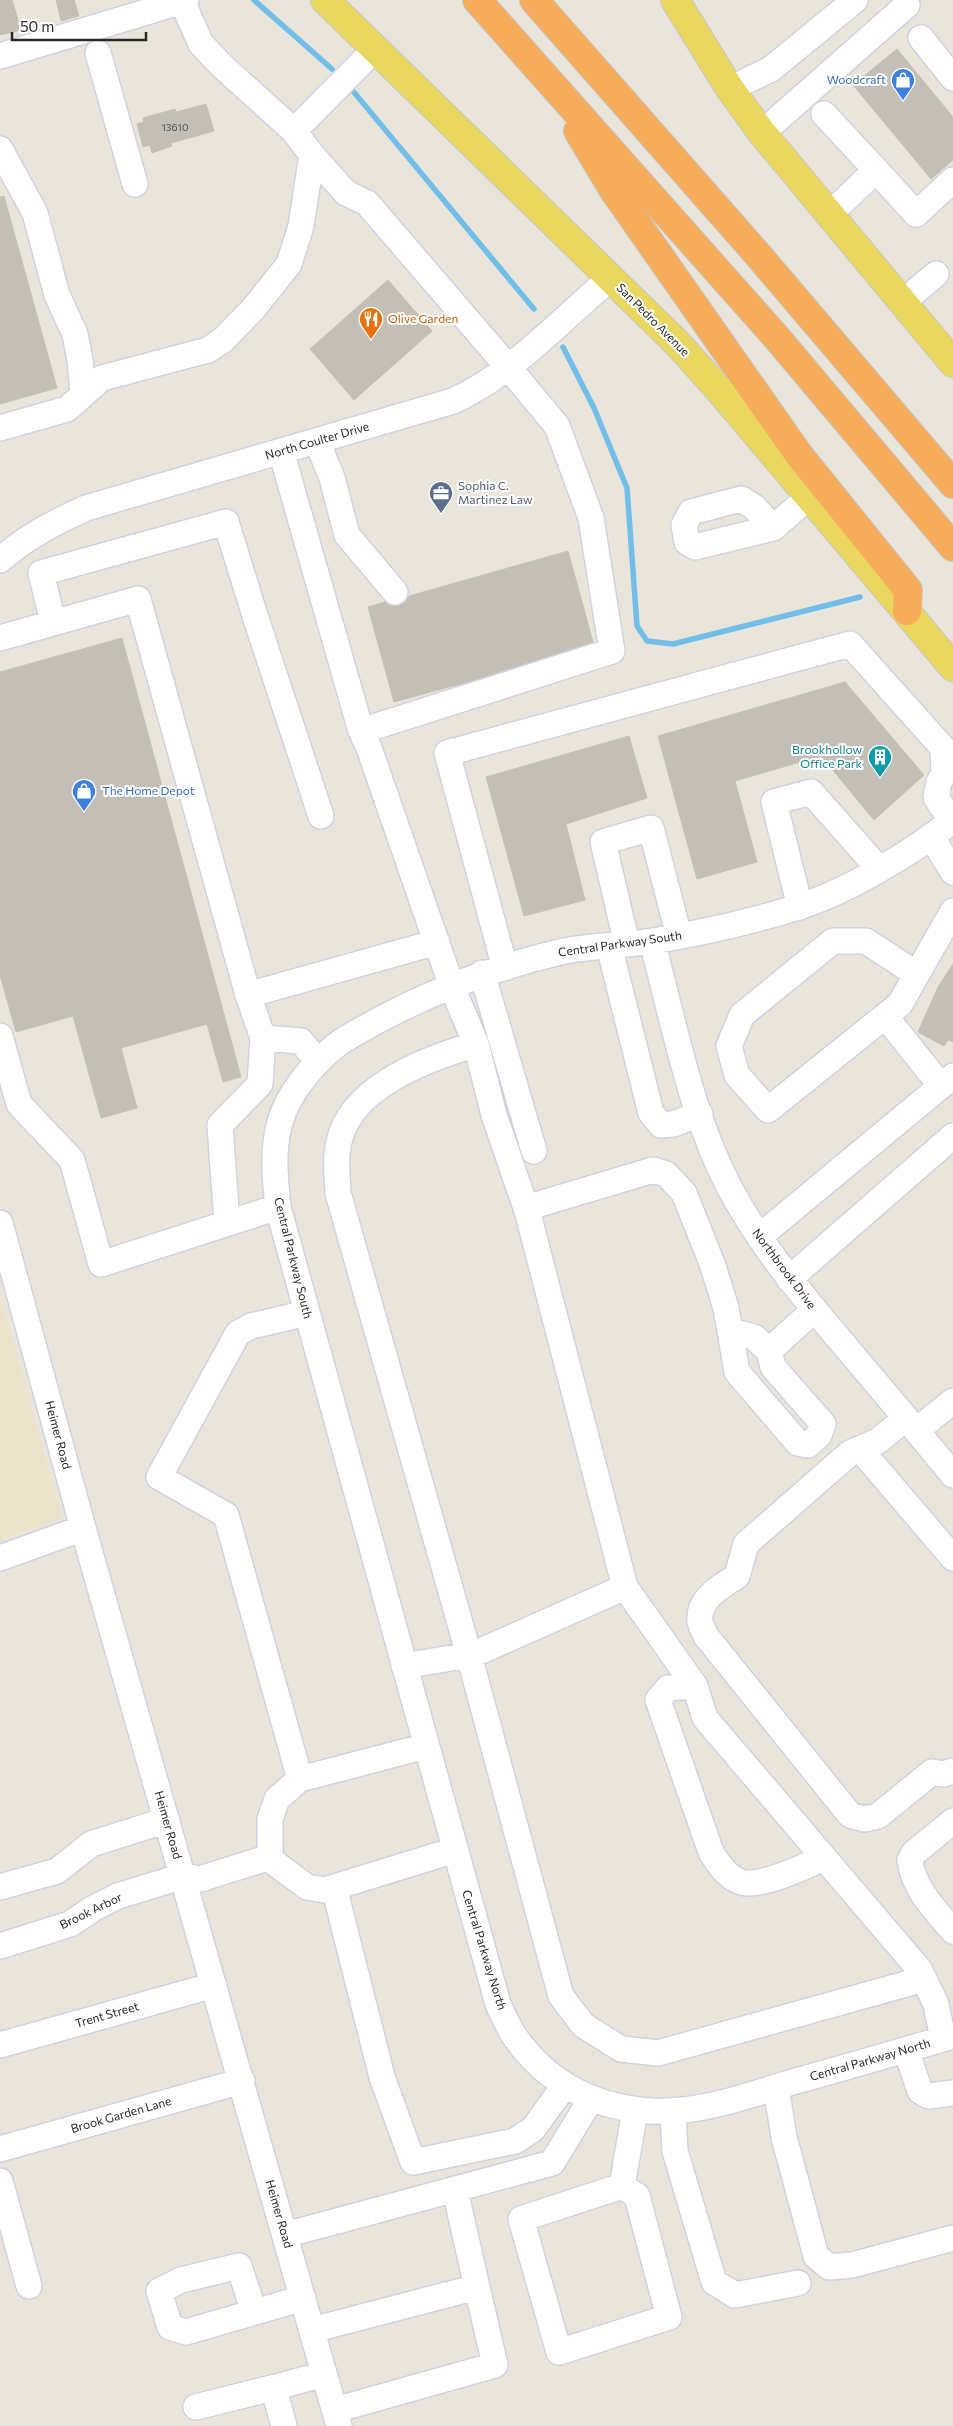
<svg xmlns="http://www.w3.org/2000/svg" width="953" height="2426" font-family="Commissioner,sans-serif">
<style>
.education{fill:#ebe4cb}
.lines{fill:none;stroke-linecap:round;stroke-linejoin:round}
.stream{stroke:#72bee8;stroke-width:5.5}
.building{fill:#c3bfb6;stroke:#c5c1b5}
.minor-casing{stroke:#d0d2e1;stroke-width:28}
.major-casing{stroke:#c7c7c7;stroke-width:30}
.highway-casing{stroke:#c7c7c7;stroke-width:30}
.minor{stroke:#fff;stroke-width:25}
.major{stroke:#ead760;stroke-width:28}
.highway{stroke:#f6ac5a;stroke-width:28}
.labels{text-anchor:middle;stroke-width:4;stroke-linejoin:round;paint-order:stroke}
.number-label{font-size:10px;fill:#504e4c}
.shop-label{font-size:12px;fill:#366cbe;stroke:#fff;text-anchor:end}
.food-label{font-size:12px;fill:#c56008;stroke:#fff;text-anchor:start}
.street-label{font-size:12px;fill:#292929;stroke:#fff}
.service-label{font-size:12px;fill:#4e5e75;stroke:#fff;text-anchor:start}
.culture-label{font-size:12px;fill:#0d838f;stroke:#fff;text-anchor:end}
</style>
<rect width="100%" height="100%" fill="#eae5db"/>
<path class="education" d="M0 1297 62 1518 0 1540Z"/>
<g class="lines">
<path class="stream" d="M254 0 332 69
M353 91 534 309
M563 347 594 408 627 488 637 626 647 641 673 644 860 597"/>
</g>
<path class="building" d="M0 0H12L21 30 0 35Z
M56 0H74L79 16 61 21Z
M897 49 953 117V160L931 179 853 85Z
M206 104 214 131 171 143 172 146 152 153 150 145 143 147 137 124 144 122 143 118 175 109 176 112Z
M4 196 57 388 0 404V197Z
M388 280 432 331 354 400 310 349Z
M568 551 593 642 475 680 394 702 368 607 385 602 391 606H398L405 603 409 596Z
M122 638 241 1077 223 1082 207 1024 121 1048 137 1108 101 1118 73 1016 16 1032 0 975V672Z
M845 682 924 775 874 820 821 756 735 781 757 862 697 879 658 736Z
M629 736 647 798 566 824 585 900 524 916 486 777Z
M953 964V1042L948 1040 944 1046 918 1032 938 987Z"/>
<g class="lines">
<g class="minor-casing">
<path id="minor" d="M182 1 201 44 222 66 294 131 312 155 346 193 367 203 508 367 557 426 591 518 612 651 361 731
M921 38 953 78
M98 53 135 184
M0 56 186 0
M730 89 771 69 855 0
M824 114 876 170 829 215
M294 131 375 49
M762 133 907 5
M0 149 35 213 57 295 75 334 80 360 83 394
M876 170 916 214 953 180
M903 302 936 274
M0 428 67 409 102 378 208 350 223 340 254 308 289 264 301 226 312 155
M317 441 332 478 347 535 395 592
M281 451 361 731 369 748 452 987 476 1044 494 1115 528 1214 625 1587 695 1686 705 1718 919 1969 936 2004 943 2039
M773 528 754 507 741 499 691 512 684 525 687 542 695 547 773 528 809 497
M0 560C26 537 55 522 86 508L453 401C513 374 560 320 611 278
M53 622 41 573 226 522 256 619 321 816
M0 638 138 599 248 995 263 1038 301 1041 318 1062
M953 820C913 852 847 892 798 907 751 922 701 933 653 941 622 946 590 945 560 952 496 967 435 990 377 1021 363 1029 346 1037 334 1047 311 1066 288 1094 280 1122 272 1151 275 1178 278 1207L498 2004C503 2015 508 2027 515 2037 554 2093 617 2117 683 2110 716 2107 757 2093 789 2083 844 2068 898 2052 953 2036
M931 836 953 872
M800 907 774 802 811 792 879 869
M652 941C675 1027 691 1118 734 1196 765 1251 805 1299 846 1347 882 1390 918 1432 953 1475
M627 944 603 842 651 828 679 936
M609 946 651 1113 661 1125 673 1124 700 1114
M505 968 447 753 850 644 943 748 944 773 939 782 936 797 951 821
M482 973 534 1151
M916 974 866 941H833L742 1015 729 1046 737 1075 768 1110 900 1004 953 911
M248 995 437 942
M885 1016 941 1086
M0 1036 19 1104 72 1160 101 1264 278 1207
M476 1044C430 1058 360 1083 342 1132 334 1152 337 1173 338 1193L469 1655 561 1996 583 2025 621 2049 658 2053 924 1979
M526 1208 653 1170 666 1174 684 1193 713 1266 726 1308 737 1372 798 1443 808 1445 819 1435 823 1424 773 1367 769 1351 814 1310
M0 1223 83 1528 339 2426
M227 1223 220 1125 260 1084 263 1038
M759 1237 953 1076
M789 1279 953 1136
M307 1313 251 1326 238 1333 159 1477 226 1515 300 1779 426 1746
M730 1331 754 1337 769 1351
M906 1418 878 1441 850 1453 746 1544 737 1576C721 1587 698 1598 700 1621 701 1625 704 1632 706 1636L850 1815 864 1819 878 1816 932 1772 943 1774 953 1771
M917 1430 953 1401
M860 1449 953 1558
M0 1558 83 1528
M404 1666 469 1655 481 1651 625 1587
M695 1686 668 1688 658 1700 711 1852C718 1864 727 1877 741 1882 761 1888 805 1866 824 1858
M300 1779 277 1799 270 1819V1857L276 1864 307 1887 325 1890 455 1850
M953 1821 914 1853 910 1860C913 1888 935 1910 953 1931
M0 1887 57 1871 91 1844 167 1820
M334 1887 382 2077 413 2162 515 2141 533 2129 565 2085
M0 1946 70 1924 94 1908 118 1896 183 1876 200 1879 270 1857
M0 2045 214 1985
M906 2050 920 2091 929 2096 953 2093
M776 2087 784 2137 816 2256 829 2267 852 2265 953 2238
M673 2111 675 2151 714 2282 735 2295 798 2283
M0 2149 242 2081
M0 2181 29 2286
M622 2186 521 2219 559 2352 669 2317 637 2196 622 2186 635 2111
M285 2235 552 2163 591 2099
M254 2312 239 2266 181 2280 159 2291 170 2327 186 2332 303 2298
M312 2330 477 2287 455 2190
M196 2407 276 2387
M335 2410 495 2365 477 2287
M284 2426 276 2397V2387L324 2374"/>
</g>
<g class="major-casing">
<path id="major" d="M325 0 677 343 720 391 953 667
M675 0 730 89 762 133 953 363"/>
</g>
<g class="highway-casing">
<path id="highway" d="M477 0 777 338 953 547
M534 0 759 256 953 484
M578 131 614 191 799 455 908 590 907 611"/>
</g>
<use href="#minor" class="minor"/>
<use href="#major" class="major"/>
<use href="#highway" class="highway"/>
</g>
<defs>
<g id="shop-pin" transform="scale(1.25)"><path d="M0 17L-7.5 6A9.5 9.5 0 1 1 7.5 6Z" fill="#3f7fe0" stroke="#fff"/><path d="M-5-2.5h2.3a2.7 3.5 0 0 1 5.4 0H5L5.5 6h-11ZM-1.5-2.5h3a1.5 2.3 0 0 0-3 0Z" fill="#fff"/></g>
<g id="restaurant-pin" transform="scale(1.25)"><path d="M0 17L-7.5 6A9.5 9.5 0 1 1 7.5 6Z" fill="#e8710a" stroke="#fff"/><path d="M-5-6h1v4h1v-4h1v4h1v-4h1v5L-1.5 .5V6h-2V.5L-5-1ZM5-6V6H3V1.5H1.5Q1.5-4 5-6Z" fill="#fff"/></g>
<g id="office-pin" transform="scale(1.25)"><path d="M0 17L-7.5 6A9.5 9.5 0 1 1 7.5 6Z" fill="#5c6f8a" stroke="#fff"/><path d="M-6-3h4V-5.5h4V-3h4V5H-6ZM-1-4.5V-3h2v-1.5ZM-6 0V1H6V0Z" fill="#fff"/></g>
<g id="building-pin" transform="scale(1.25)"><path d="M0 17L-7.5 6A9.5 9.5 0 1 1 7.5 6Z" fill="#0f9aa8" stroke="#fff"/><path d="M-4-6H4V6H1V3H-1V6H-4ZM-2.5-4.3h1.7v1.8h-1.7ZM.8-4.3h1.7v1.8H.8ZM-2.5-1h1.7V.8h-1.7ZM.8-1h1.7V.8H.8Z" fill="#fff"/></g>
</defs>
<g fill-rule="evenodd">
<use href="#shop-pin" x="903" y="80"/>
<use href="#restaurant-pin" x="371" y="319"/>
<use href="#office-pin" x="441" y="493"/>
<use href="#building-pin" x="880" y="757"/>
<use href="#shop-pin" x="84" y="791"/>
</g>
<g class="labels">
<g class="number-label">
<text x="175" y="131">13610</text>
</g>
<g class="shop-label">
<text x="886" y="84">Woodcraft</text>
<text x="102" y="795" text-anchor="start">The Home Depot</text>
</g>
<g class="food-label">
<text x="388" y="323">Olive Garden</text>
</g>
<g class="street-label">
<text transform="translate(653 320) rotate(45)" y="4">San Pedro Avenue</text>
<text transform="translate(317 441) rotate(-16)" y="4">North Coulter Drive</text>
<text transform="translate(620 944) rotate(-8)" y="4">Central Parkway South</text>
<text transform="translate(293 1258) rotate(76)" y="4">Central Parkway South</text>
<text transform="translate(784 1269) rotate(53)" y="4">Northbrook Drive</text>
<text transform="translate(58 1435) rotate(75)" y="4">Heimer Road</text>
<text transform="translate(168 1825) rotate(74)" y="4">Heimer Road</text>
<text transform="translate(91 1911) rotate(-26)" y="4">Brook Arbor</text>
<text transform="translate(484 1950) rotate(73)" y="4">Central Parkway North</text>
<text transform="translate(107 2015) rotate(-16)" y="4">Trent Street</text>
<text transform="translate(870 2060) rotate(-16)" y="4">Central Parkway North</text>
<text transform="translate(121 2115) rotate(-16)" y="4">Brook Garden Lane</text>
<text transform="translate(279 2214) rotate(74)" y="4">Heimer Road</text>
</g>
<g class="service-label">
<text x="458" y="490">Sophia C.<tspan x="458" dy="14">Martinez Law</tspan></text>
</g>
<g class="culture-label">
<text x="862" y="754">Brookhollow<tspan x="862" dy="14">Office Park</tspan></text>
</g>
</g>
<path d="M12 32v8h134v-8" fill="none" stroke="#292929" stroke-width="2.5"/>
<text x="20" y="32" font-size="15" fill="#292929" stroke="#ffffff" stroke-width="4" paint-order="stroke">50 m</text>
</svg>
